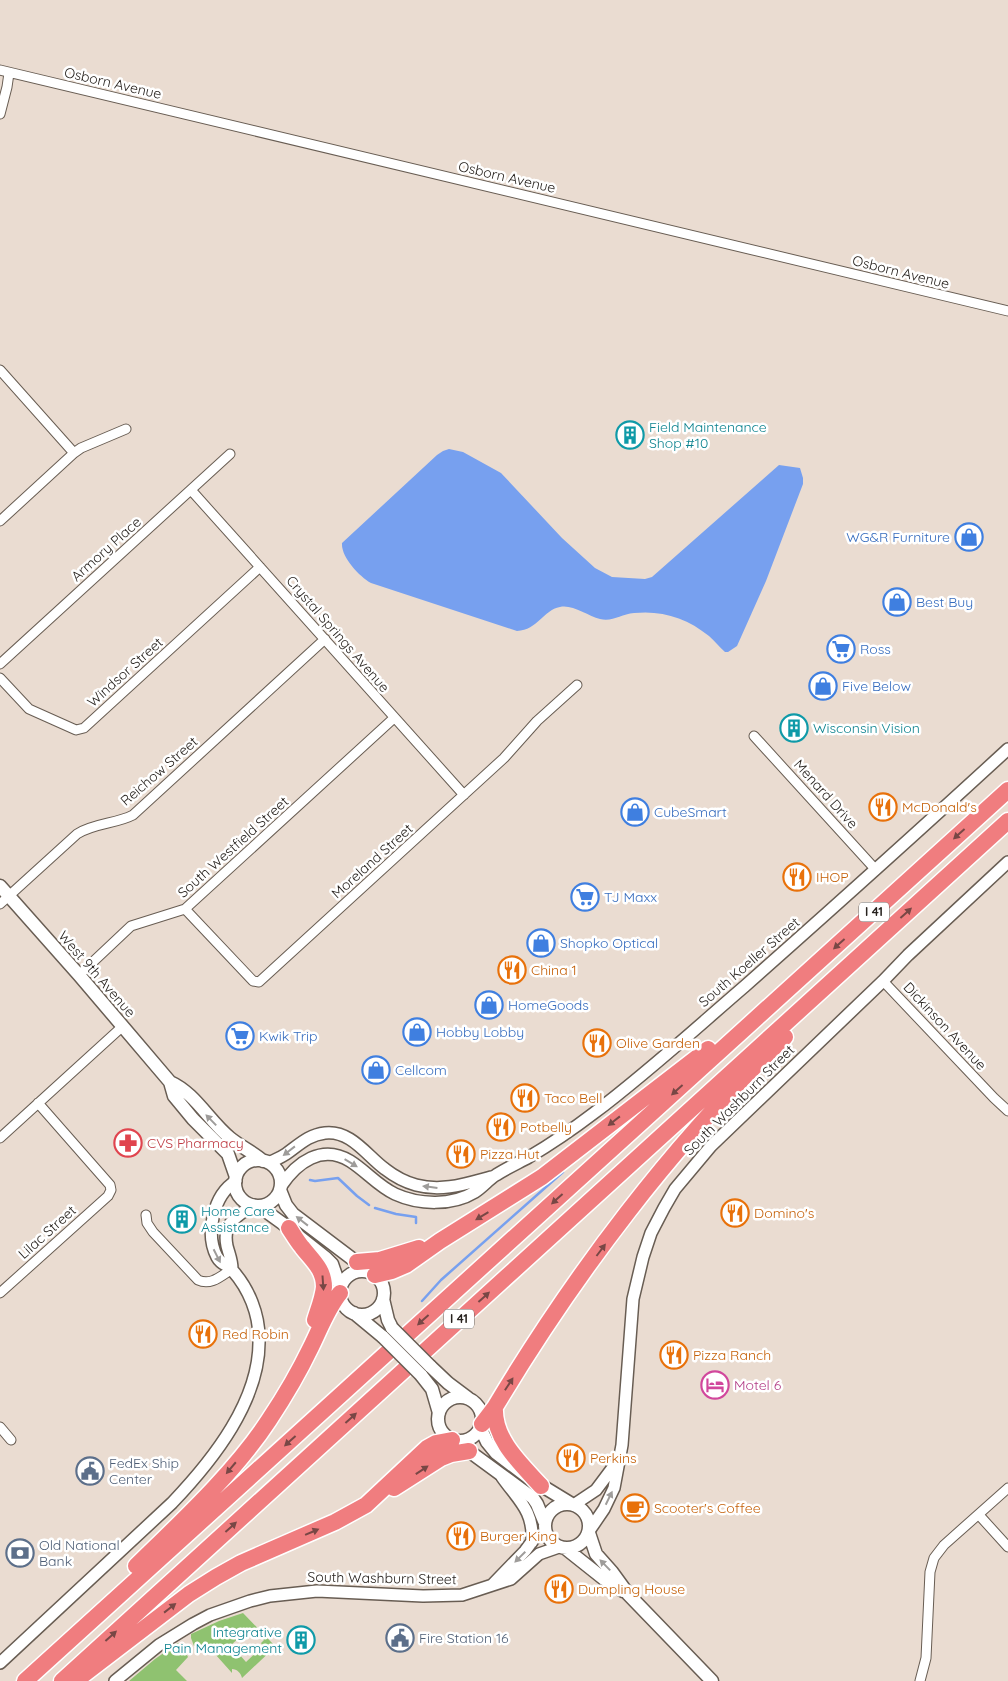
<svg xmlns="http://www.w3.org/2000/svg" width="1008" height="1681" font-family="Quicksand,sans-serif">
<style>
.green{fill:#8fc270;fill-rule:evenodd}
.water{fill:#77a0ef}
.lines{fill:none;stroke-linecap:round;stroke-linejoin:round}
.stream{stroke:#77a0ef;stroke-width:2.5}
.minor-casing{stroke:#685d53;stroke-width:11}
.tertiary-casing{stroke:#685d53;stroke-width:14}
.secondary-casing{stroke:#685d53;stroke-width:15}
.motorway-casing{stroke:#fff;stroke-width:19}
.minor{stroke:#fff;stroke-width:9}
.tertiary{stroke:#fff;stroke-width:11}
.secondary{stroke:#fff;stroke-width:12}
.motorway{stroke:#f07d7f;stroke-width:16}
.secondary-bridge-casing{stroke:#685d53;stroke-width:15;stroke-linecap:butt}
.secondary-bridge{stroke:#fff;stroke-width:12}
.oneway{fill:#784745}
.oneway2{fill:#9e9c9a}
.labels{text-anchor:middle;stroke-width:5;stroke-linejoin:round;paint-order:stroke}
.shield{fill:#fff;stroke:#686562;stroke-width:1}
.shield-label{font-size:12px;font-weight:bold;fill:#28231f}
.street-label{font-size:14px;fill:#28231f;stroke:#fff}
.culture-label{font-size:14px;fill:#0d838f;stroke:#fff;text-anchor:start}
.shop-label{font-size:14px;fill:#366cbe;stroke:#fff;text-anchor:start}
.food-label{font-size:14px;fill:#c56008;stroke:#fff;text-anchor:start}
.health-label{font-size:14px;fill:#be3a42;stroke:#fff;text-anchor:start}
.hotel-label{font-size:14px;fill:#b23c85;stroke:#fff;text-anchor:start}
.service-label{font-size:14px;fill:#4e5e75;stroke:#fff;text-anchor:start}
</style>
<rect width="100%" height="100%" fill="#eadcd1"/>
<path class="green" d="M243 1613 274 1645 275 1647 242 1678C241 1673 237 1669 232 1669V1673L207 1645 194 1646 191 1638V1634L219 1621ZM255 1629 264 1640 261 1643 263 1646 246 1662 231 1645 248 1630 251 1633Z
M178 1643 183 1647 188 1657 176 1670 187 1681H129L155 1659Z"/>
<path class="water" d="M449 449 463 452 501 473 562 538 595 568 612 577 645 579 652 577 779 465 800 468 803 478V484L766 581 737 646 728 652H725C719 647 715 641 709 636 687 618 662 610 634 613 621 614 613 622 600 619 588 616 572 604 560 607 543 610 538 630 517 631L371 583C359 576 341 557 342 543L437 455 443 451Z"/>
<g class="lines">
<path class="stream" d="M310 1180 315 1181 338 1178 357 1196 369 1205
M375 1208 396 1214 416 1217V1223
M422 1301 441 1280 563 1172"/>
<g class="minor-casing">
<path id="minor" d="M0 70 1008 311
M0 114 7 87 9 73
M0 370 74 453
M191 490 464 795
M0 521 74 453 81 448 126 429
M0 664 230 454
M0 678 29 709 76 730 84 728 260 567
M754 736 876 870
M0 904 77 834C94 823 116 824 133 815L325 639
M185 909 253 981 259 982 504 758 537 721 577 685
M79 975 131 926 185 909 394 718
M883 981 994 1098 1008 1111
M0 1138 123 1026
M146 1215 147 1223 153 1232 198 1280C211 1286 221 1276 232 1269
M0 1293 108 1196 111 1190 110 1185 38 1103
M0 1427 11 1440
M979 1515 1008 1547
M920 1681 926 1658 930 1572 934 1558 944 1545 1008 1488"/>
</g>
<g class="tertiary-casing">
<path id="tertiary" d="M269 1163C274 1160 280 1158 286 1154 299 1145 308 1135 325 1133 351 1130 367 1156 385 1169 394 1176 405 1182 416 1185 442 1192 465 1184 491 1177
M281 1186C297 1162 322 1144 350 1161 366 1171 378 1186 395 1194 419 1205 452 1206 475 1192 483 1187 489 1179 496 1175 507 1168 518 1163 529 1157 551 1144 573 1129 594 1113 646 1074 695 1029 745 986 833 908 921 829 1008 749
M232 1269C232 1260 229 1254 227 1246 222 1222 238 1216 253 1205
M502 1477C519 1501 534 1511 532 1542
M575 1504 596 1490 617 1462
M589 1531 604 1509 614 1488 622 1445 633 1299 643 1257 651 1233 664 1208 675 1189 711 1146 883 981 908 955 1008 862
M493 1584 525 1551 536 1536
M0 1663 172 1503C213 1460 261 1400 259 1338 259 1314 249 1289 233 1271 228 1264 222 1266 217 1257 205 1234 213 1195 236 1181
M115 1681 159 1645 193 1624 210 1615 250 1601 270 1596 317 1591 423 1596 462 1595 511 1579 539 1554 559 1547"/>
</g>
<g class="secondary-casing">
<path id="secondary" d="M0 886 79 975 170 1082 174 1096 193 1119 228 1154 236 1177
M170 1082C195 1093 209 1121 230 1138 241 1147 253 1152 263 1161
M235 1183a23 23 0 1 1 46 0a23 23 0 1 1-46 0Z
M280 1190 286 1205 293 1214 363 1267
M261 1206 264 1210 282 1223 326 1258 332 1264 340 1287
M340 1293a22 22 0 1 1 44 0a22 22 0 1 1-44 0Z
M383 1299 388 1320 392 1328
M354 1313 383 1337
M430 1366 448 1383 468 1398
M421 1375 432 1389 439 1413
M438 1419a22 22 0 1 1 44 0a22 22 0 1 1-44 0Z
M480 1427 487 1442 496 1453 529 1478 570 1503
M462 1446 533 1498 537 1504 544 1521
M545 1526a22 22 0 1 1 44 0a22 22 0 1 1-44 0Z
M589 1533 596 1554 612 1572 628 1594 712 1681
M565 1548 604 1579 623 1591"/>
</g>
<g class="motorway-casing">
<path id="motorway" d="M289 1228C293 1234 297 1241 302 1247 312 1260 324 1269 324 1287 323 1298 318 1310 315 1320
M357 1262 380 1260 419 1248
M375 1275 392 1271 406 1265 440 1241 542 1177 708 1049
M495 1407C493 1439 521 1464 541 1486
M482 1424 495 1407C574 1275 673 1143 785 1037
M394 1488 441 1458 451 1454 469 1451
M136 1566C181 1522 235 1472 269 1420 285 1396 299 1372 311 1347 320 1329 327 1309 340 1293
M79 1678 189 1594 216 1577 241 1563 335 1522 366 1505 427 1448 436 1443 452 1440
M25 1681 1008 790
M62 1681 1008 821"/>
</g>
<use href="#minor" class="minor"/>
<use href="#tertiary" class="tertiary"/>
<use href="#secondary" class="secondary"/>
<use href="#motorway" class="motorway"/>
<g class="secondary-bridge-casing">
<path id="secondary-bridge" d="M392 1328 430 1366
M383 1337 421 1375"/>
</g>
<use href="#secondary-bridge" class="secondary-bridge"/>
</g>
<defs><path id="oneway-solid" d="M-6-.8H1V-3.2L6.5 0L1 3.2V.8H-6Z" transform="scale(1.25)"/></defs>
<g class="oneway">
<use href="#oneway-solid" transform="translate(959 834) rotate(138)"/>
<use href="#oneway-solid" transform="translate(906 913) rotate(-42)"/>
<use href="#oneway-solid" transform="translate(839 944) rotate(138)"/>
<use href="#oneway-solid" transform="translate(677 1090) rotate(138)"/>
<use href="#oneway-solid" transform="translate(614 1121) rotate(142)"/>
<use href="#oneway-solid" transform="translate(557 1199) rotate(138)"/>
<use href="#oneway-solid" transform="translate(482 1216) rotate(149)"/>
<use href="#oneway-solid" transform="translate(601 1250) rotate(-53)"/>
<use href="#oneway-solid" transform="translate(323 1283) rotate(86)"/>
<use href="#oneway-solid" transform="translate(484 1297) rotate(-42)"/>
<use href="#oneway-solid" transform="translate(423 1320) rotate(138)"/>
<use href="#oneway-solid" transform="translate(509 1384) rotate(-57)"/>
<use href="#oneway-solid" transform="translate(351 1418) rotate(-42)"/>
<use href="#oneway-solid" transform="translate(290 1441) rotate(138)"/>
<use href="#oneway-solid" transform="translate(231 1468) rotate(130)"/>
<use href="#oneway-solid" transform="translate(422 1470) rotate(-34)"/>
<use href="#oneway-solid" transform="translate(231 1527) rotate(-42)"/>
<use href="#oneway-solid" transform="translate(312 1532) rotate(-23)"/>
<use href="#oneway-solid" transform="translate(170 1608) rotate(-38)"/>
<use href="#oneway-solid" transform="translate(111 1636) rotate(-42)"/>
</g>
<g class="oneway2">
<use href="#oneway-solid" transform="translate(211 1120) rotate(-134)"/>
<use href="#oneway-solid" transform="translate(289 1151) rotate(142)"/>
<use href="#oneway-solid" transform="translate(351 1163) rotate(31)"/>
<use href="#oneway-solid" transform="translate(430 1187) rotate(-173)"/>
<use href="#oneway-solid" transform="translate(302 1221) rotate(-142)"/>
<use href="#oneway-solid" transform="translate(217 1256) rotate(63)"/>
<use href="#oneway-solid" transform="translate(609 1498) rotate(-64)"/>
<use href="#oneway-solid" transform="translate(520 1557) rotate(135)"/>
<use href="#oneway-solid" transform="translate(605 1565) rotate(-134)"/>
</g>
<defs>
<g id="building-ring" transform="scale(1.4375)"><circle r="9.5" fill="#fff" stroke="#0f9aa8" stroke-width="1.5"/><path d="M-4-6H4V6H1V3H-1V6H-4ZM-2.5-4.3h1.7v1.8h-1.7ZM.8-4.3h1.7v1.8H.8ZM-2.5-1h1.7V.8h-1.7ZM.8-1h1.7V.8H.8Z" fill="#0f9aa8"/></g>
<g id="shop-ring" transform="scale(1.4375)"><circle r="9.5" fill="#fff" stroke="#3f7fe0" stroke-width="1.5"/><path d="M-5-2.5h2.3a2.7 3.5 0 0 1 5.4 0H5L5.5 6h-11ZM-1.5-2.5h3a1.5 2.3 0 0 0-3 0Z" fill="#3f7fe0"/></g>
<g id="supermarket-ring" transform="scale(1.4375)"><circle r="9.5" fill="#fff" stroke="#3f7fe0" stroke-width="1.5"/><path d="M-6-5.5h2.5l.6 2H6L4.5 2H-2.5L-4.4-4H-6ZM-1.5 3.2a1.3 1.3 0 1 0 .1 0ZM3 3.2a1.3 1.3 0 1 0 .1 0Z" fill="#3f7fe0"/></g>
<g id="restaurant-ring" transform="scale(1.4375)"><circle r="9.5" fill="#fff" stroke="#e8710a" stroke-width="1.5"/><path d="M-5-6h1v4h1v-4h1v4h1v-4h1v5L-1.5 .5V6h-2V.5L-5-1ZM5-6V6H3V1.5H1.5Q1.5-4 5-6Z" fill="#e8710a"/></g>
<g id="pharmacy-ring" transform="scale(1.4375)"><circle r="9.5" fill="#fff" stroke="#e0444e" stroke-width="1.5"/><path d="M-2-6h4v4h4v4h-4v4h-4v-4h-4v-4h4Z" fill="#e0444e"/></g>
<g id="hotel-ring" transform="scale(1.4375)"><circle r="9.5" fill="#fff" stroke="#d1479c" stroke-width="1.5"/><path d="M-6-4.5h1.5V1H6V5H4.5V3h-9V5H-6ZM-4 0a1.8 1.8 0 1 1 3.6 0ZM.5 0V-2.5h3Q6-2.5 6 0Z" fill="#d1479c"/></g>
<g id="civic-ring" transform="scale(1.4375)"><circle r="9.5" fill="#fff" stroke="#5c6f8a" stroke-width="1.5"/><path d="M-.6-6.5H3V-4.5H.6V-3L4-1V1h2V6H-6V1h2V-1L-.6-3ZM-1.2 2.5V6h2.4V2.5Z" fill="#5c6f8a"/></g>
<g id="cafe-ring" transform="scale(1.4375)"><circle r="9.5" fill="#fff" stroke="#e8710a" stroke-width="1.5"/><path d="M-5.5-4.5H6V0H3Q3 3.5 0 3.5H-2.5Q-5.5 3.5-5.5 0ZM3-3.2v2h1.7v-2ZM-6 4.5H4V6H-6Z" fill="#e8710a"/></g>
<g id="bank-ring" transform="scale(1.4375)"><circle r="9.5" fill="#fff" stroke="#5c6f8a" stroke-width="1.5"/><path d="M-6-4H6V4H-6ZM0-2.3a2.3 2.3 0 1 0 0 4.6a2.3 2.3 0 1 0 0-4.6Z" fill="#5c6f8a"/></g>
</defs>
<g fill-rule="evenodd">
<use href="#building-ring" x="630" y="435"/>
<use href="#shop-ring" x="969" y="537"/>
<use href="#shop-ring" x="897" y="602"/>
<use href="#supermarket-ring" x="841" y="649"/>
<use href="#shop-ring" x="823" y="686"/>
<use href="#building-ring" x="794" y="728"/>
<use href="#restaurant-ring" x="883" y="807"/>
<use href="#shop-ring" x="635" y="812"/>
<use href="#restaurant-ring" x="797" y="877"/>
<use href="#supermarket-ring" x="585" y="897"/>
<use href="#shop-ring" x="541" y="943"/>
<use href="#restaurant-ring" x="512" y="970"/>
<use href="#shop-ring" x="489" y="1005"/>
<use href="#shop-ring" x="417" y="1032"/>
<use href="#supermarket-ring" x="240" y="1036"/>
<use href="#restaurant-ring" x="597" y="1043"/>
<use href="#shop-ring" x="376" y="1070"/>
<use href="#restaurant-ring" x="525" y="1098"/>
<use href="#restaurant-ring" x="501" y="1127"/>
<use href="#pharmacy-ring" x="128" y="1143"/>
<use href="#restaurant-ring" x="461" y="1154"/>
<use href="#restaurant-ring" x="735" y="1213"/>
<use href="#building-ring" x="182" y="1219"/>
<use href="#restaurant-ring" x="203" y="1334"/>
<use href="#restaurant-ring" x="674" y="1355"/>
<use href="#hotel-ring" x="715" y="1385"/>
<use href="#restaurant-ring" x="571" y="1458"/>
<use href="#civic-ring" x="90" y="1471"/>
<use href="#cafe-ring" x="635" y="1508"/>
<use href="#restaurant-ring" x="461" y="1536"/>
<use href="#bank-ring" x="20" y="1553"/>
<use href="#restaurant-ring" x="559" y="1589"/>
<use href="#civic-ring" x="400" y="1638"/>
<use href="#building-ring" x="301" y="1640"/>
</g>
<g class="labels">
<g class="shield">
<rect x="859" y="902.5" width="30" height="19" rx="4"/>
<rect x="444" y="1309.5" width="30" height="19" rx="4"/>
</g>
<g class="shield-label">
<text x="874" y="916">I 41</text>
<text x="459" y="1323">I 41</text>
</g>
<g class="street-label">
<text transform="translate(113 83) rotate(13)" y="5">Osborn Avenue</text>
<text transform="translate(507 177) rotate(13)" y="5">Osborn Avenue</text>
<text transform="translate(901 272) rotate(14)" y="5">Osborn Avenue</text>
<text transform="translate(106 549) rotate(-42)" y="5">Armory Place</text>
<text transform="translate(338 634) rotate(49)" y="5">Crystal Springs Avenue</text>
<text transform="translate(125 672) rotate(-42)" y="5">Windsor Street</text>
<text transform="translate(159 771) rotate(-41)" y="5">Reichow Street</text>
<text transform="translate(826 794) rotate(48)" y="5">Menard Drive</text>
<text transform="translate(233 847) rotate(-42)" y="5">South Westfield Street</text>
<text transform="translate(372 861) rotate(-42)" y="5">Moreland Street</text>
<text transform="translate(749 962) rotate(-41)" y="5">South Koeller Street</text>
<text transform="translate(97 974) rotate(49)" y="5">West 9th Avenue</text>
<text transform="translate(945 1026) rotate(47)" y="5">Dickinson Avenue</text>
<text transform="translate(739 1100) rotate(-45)" y="5">South Washburn Street</text>
<text transform="translate(47 1232) rotate(-42)" y="5">Lilac Street</text>
<text transform="translate(382 1578) rotate(1)" y="5">South Washburn Street</text>
</g>
<g class="culture-label">
<text x="649" y="432">Field Maintenance<tspan x="649" dy="16">Shop #10</tspan></text>
<text x="813" y="733">Wisconsin Vision</text>
<text x="201" y="1216">Home Care<tspan x="201" dy="16">Assistance</tspan></text>
<text x="282" y="1637" text-anchor="end">Integrative<tspan x="282" dy="16">Pain Management</tspan></text>
</g>
<g class="shop-label">
<text x="950" y="542" text-anchor="end">WG&amp;R Furniture</text>
<text x="916" y="607">Best Buy</text>
<text x="860" y="654">Ross</text>
<text x="842" y="691">Five Below</text>
<text x="654" y="817">CubeSmart</text>
<text x="604" y="902">TJ Maxx</text>
<text x="560" y="948">Shopko Optical</text>
<text x="508" y="1010">HomeGoods</text>
<text x="436" y="1037">Hobby Lobby</text>
<text x="259" y="1041">Kwik Trip</text>
<text x="395" y="1075">Cellcom</text>
</g>
<g class="food-label">
<text x="902" y="812">McDonald's</text>
<text x="816" y="882">IHOP</text>
<text x="531" y="975">China 1</text>
<text x="616" y="1048">Olive Garden</text>
<text x="544" y="1103">Taco Bell</text>
<text x="520" y="1132">Potbelly</text>
<text x="480" y="1159">Pizza Hut</text>
<text x="754" y="1218">Domino's</text>
<text x="222" y="1339">Red Robin</text>
<text x="693" y="1360">Pizza Ranch</text>
<text x="590" y="1463">Perkins</text>
<text x="654" y="1513">Scooter's Coffee</text>
<text x="480" y="1541">Burger King</text>
<text x="578" y="1594">Dumpling House</text>
</g>
<g class="health-label">
<text x="147" y="1148">CVS Pharmacy</text>
</g>
<g class="hotel-label">
<text x="734" y="1390">Motel 6</text>
</g>
<g class="service-label">
<text x="109" y="1468">FedEx Ship<tspan x="109" dy="16">Center</tspan></text>
<text x="39" y="1550">Old National<tspan x="39" dy="16">Bank</tspan></text>
<text x="419" y="1643">Fire Station 16</text>
</g>
</g>
</svg>
